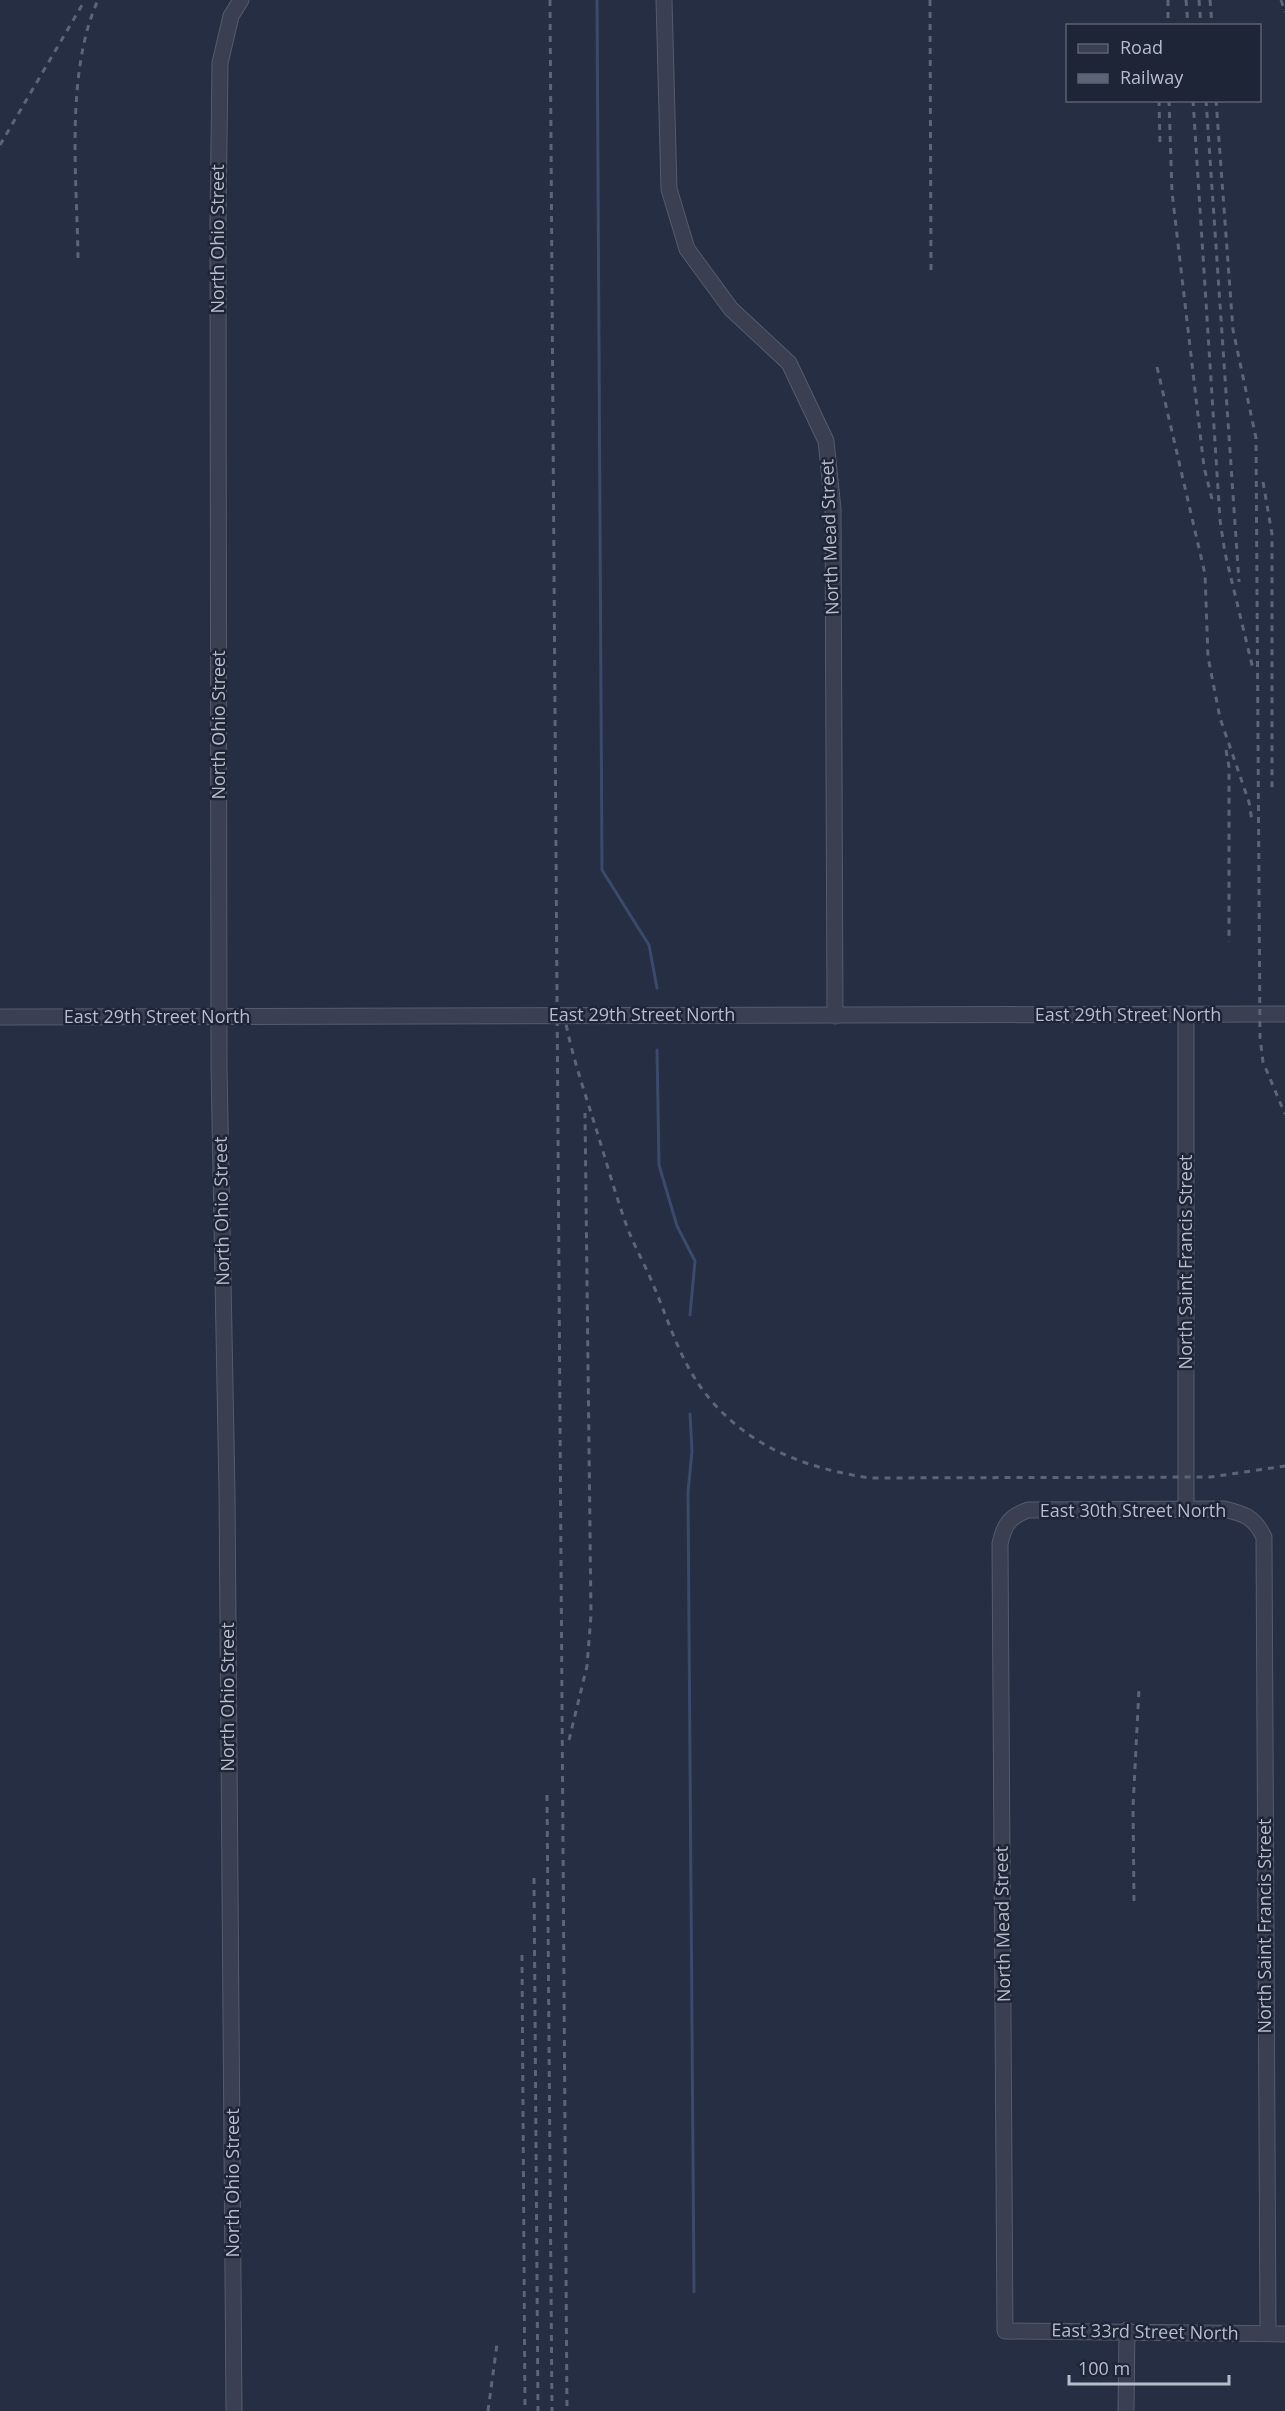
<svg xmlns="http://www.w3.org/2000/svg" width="1285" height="2411" font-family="'Open Sans',sans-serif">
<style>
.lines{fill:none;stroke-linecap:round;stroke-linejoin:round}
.stream{stroke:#3b496b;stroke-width:3}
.minor-casing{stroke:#555b6c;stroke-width:17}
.minor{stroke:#3a4051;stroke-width:15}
.rail{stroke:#5c6478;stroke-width:3;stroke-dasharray:6 6;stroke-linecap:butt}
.labels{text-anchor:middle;stroke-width:5;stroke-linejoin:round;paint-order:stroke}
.street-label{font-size:18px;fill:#b7bccb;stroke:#1e2537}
</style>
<rect width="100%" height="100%" fill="#252e42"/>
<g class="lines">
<path class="stream" d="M597 0 602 870 649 945 657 988
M657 1050 659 1165 677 1226 695 1261 690 1315
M690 1414 692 1451 688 1492 694 2292"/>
<g class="minor-casing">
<path id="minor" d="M664 0 669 189 687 249 731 309 789 363 826 441 833 509 835 1016
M0 1017 1285 1014
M1186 1509V1014
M1268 2333 1264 1537C1254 1517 1245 1514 1224 1509L1028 1510C1009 1517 1004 1525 1000 1544L1005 2331 1285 2334
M234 2411 227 1492 219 1067 218 221 220 63 231 16 241 0
M1126 2411 1127 2330"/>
</g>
<use href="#minor" class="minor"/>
<path class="rail" d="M550 0 567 2411
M930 0 931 271
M1168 0V26
M1186 0 1188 26
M1199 0 1201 26
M1210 0 1212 26
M1281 0 1285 12
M1159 100 1160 143
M1169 100 1172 192 1204 467 1212 499
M1193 100 1220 520 1225 553 1253 669
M1206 100 1239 582
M1216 100 1233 330 1256 438 1260 1037 1263 1062 1285 1114
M0 145 85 0
M78 258C77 178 65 73 98 0
M1157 367 1205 574 1208 657 1220 718 1249 802 1252 821
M1263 482 1272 534V791
M1226 750 1229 767V942
M564 1013C570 1049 582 1084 593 1119 605 1156 615 1195 629 1232 636 1249 645 1265 652 1282 672 1328 681 1368 716 1406 758 1451 811 1469 870 1478L1211 1477 1285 1466
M569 1740 587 1666 591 1615 585 1113
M547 1795 552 2411
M534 1878 538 2411
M1134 1901 1133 1807 1139 1689
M522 1955 525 2411
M488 2411 497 2344"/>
</g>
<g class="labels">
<g class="street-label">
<text transform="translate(218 239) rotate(-90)" y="6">North Ohio Street</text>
<text transform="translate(830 537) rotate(-92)" y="6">North Mead Street</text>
<text transform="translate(219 725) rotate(-90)" y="6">North Ohio Street</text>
<text x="642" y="1021">East 29th Street North</text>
<text x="1128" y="1021">East 29th Street North</text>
<text x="157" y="1023">East 29th Street North</text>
<text transform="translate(222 1211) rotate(-91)" y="6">North Ohio Street</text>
<text transform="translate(1186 1262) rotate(-90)" y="6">North Saint Francis Street</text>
<text x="1133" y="1517">East 30th Street North</text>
<text transform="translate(228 1697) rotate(-90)" y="6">North Ohio Street</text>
<text transform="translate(1003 1924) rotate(-91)" y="6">North Mead Street</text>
<text transform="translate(1265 1926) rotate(-90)" y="6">North Saint Francis Street</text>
<text transform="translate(233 2183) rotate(-90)" y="6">North Ohio Street</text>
<text transform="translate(1145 2332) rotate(1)" y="6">East 33rd Street North</text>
</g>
</g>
<rect x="1066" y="24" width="195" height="78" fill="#1e2537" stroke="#5b6172" stroke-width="1.5"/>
<rect x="1078" y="44" width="30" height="9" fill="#3a4051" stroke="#5b6172" stroke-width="1.5"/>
<text x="1120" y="54" font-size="18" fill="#b7bccb">Road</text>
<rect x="1078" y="74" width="30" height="9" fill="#5c6478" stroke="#5b6172" stroke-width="1.5"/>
<text x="1120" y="84" font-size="18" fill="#b7bccb">Railway</text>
<path d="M1069 2375v9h160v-9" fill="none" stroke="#b7bccb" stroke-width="3"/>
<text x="1078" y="2375" font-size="18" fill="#b7bccb" stroke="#1e2537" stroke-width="4.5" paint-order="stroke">100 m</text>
</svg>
